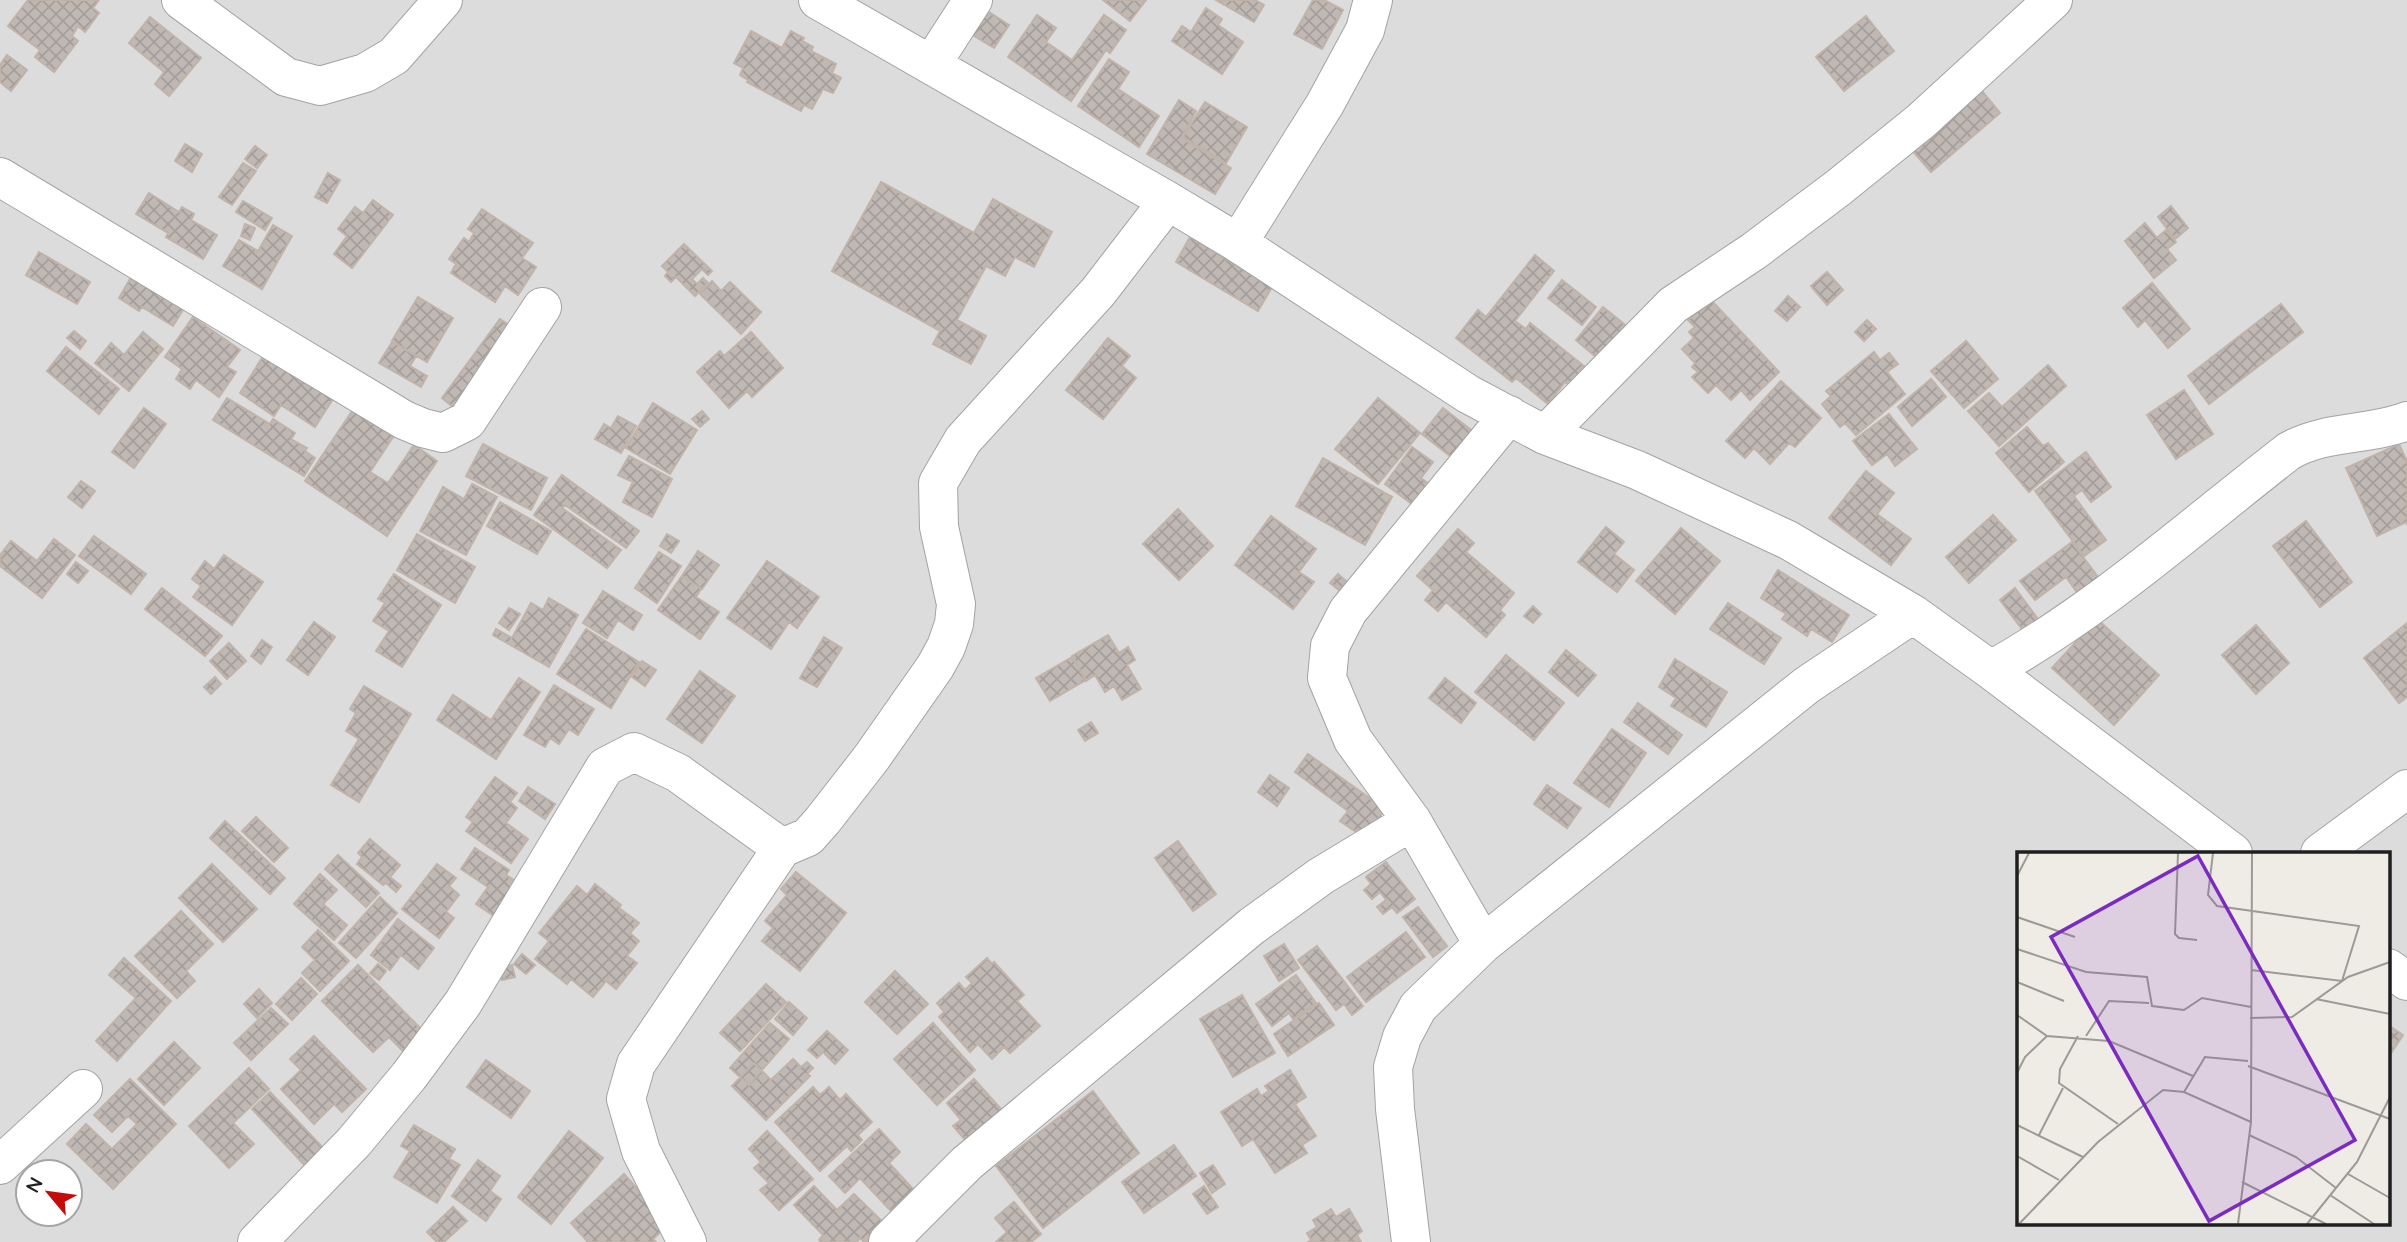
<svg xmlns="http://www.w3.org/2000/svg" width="2407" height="1242" font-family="Quicksand,sans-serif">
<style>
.residential{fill:#dddcdc;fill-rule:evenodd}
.building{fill:url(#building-cross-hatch);stroke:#c0b3a9;stroke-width:2}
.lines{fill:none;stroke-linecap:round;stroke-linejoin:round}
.minor-casing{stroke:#a3a3a3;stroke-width:40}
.minor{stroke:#fff;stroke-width:38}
.inset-road{fill:none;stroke:#9c9a96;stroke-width:2}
.view{fill:#7b2cbf;fill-opacity:0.15;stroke:#7b2cbf;stroke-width:3.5}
.inset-edge{fill:none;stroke:#1f1f1f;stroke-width:3.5}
</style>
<defs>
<pattern id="building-cross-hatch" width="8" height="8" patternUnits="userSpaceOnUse" patternTransform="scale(1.75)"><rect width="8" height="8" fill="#c0b8b3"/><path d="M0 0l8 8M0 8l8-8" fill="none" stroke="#a59e9a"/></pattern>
</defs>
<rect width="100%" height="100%" fill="#efece6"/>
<path class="residential" d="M0 0H2407V1242H0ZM2018 853H2388V1223H2018ZM28 1172H70V1214H28Z"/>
<path class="building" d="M28 0H99L93 8 99 13 85 32 78 26 72 36 78 41 54 72 35 57 40 50 8 26Z
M1103 0H1146L1130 21Z
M1216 0H1255L1264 5 1254 22Z
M1313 0H1324L1343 10 1322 49 1294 34Z
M1206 8 1222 19 1218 25 1243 42 1222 74 1172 41 1182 26 1191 32Z
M986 10 1009 25 994 48 971 34Z
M1037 15 1056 28 1046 42 1072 60 1104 15 1126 30 1110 53 1106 50 1071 101 1008 57Z
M1866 16 1894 51 1844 91 1816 57Z
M150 17 201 58 169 96 155 84 164 72 129 43Z
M751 31 782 48 791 31 804 38 802 41 813 47 811 51 836 64 832 73 841 78 833 93 823 89 812 109 804 105 801 111 747 82 748 80 740 75 743 68 734 63Z
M7 55 27 70 11 91 0 82V65Z
M1109 59 1129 72 1118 89 1159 116 1139 147 1078 106Z
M1982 91 2000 113 1931 172 1912 150Z
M1179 100 1196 111 1181 138 1231 168 1215 194 1147 154Z
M1205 102 1247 127 1226 163 1183 137Z
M185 144 202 154 192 172 175 161Z
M255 146 267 155 257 168 245 159Z
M243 163 256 171 232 205 219 197Z
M328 173 340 180 327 203 315 197Z
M881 182 974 233 993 199 1052 232 1034 267 1015 257 1005 276 986 266 957 320 986 336 971 364 933 344 940 331 832 271Z
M149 193 179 212 182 207 194 214 191 220 217 235 203 259 166 237 168 233 136 214Z
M373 200 393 215 352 268 334 254 347 236 338 229 355 207 363 213Z
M243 201 272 218 265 230 236 212Z
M2171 206 2188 228 2175 239 2158 217Z
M482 209 533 243 522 258 536 267 518 295 505 286 495 302 451 273 456 264 449 259 464 238 469 242 474 233 468 229Z
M2145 223 2157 238 2166 230 2176 242 2167 249 2176 260 2154 278 2125 241Z
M245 224 255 228 250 240 241 236Z
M273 225 292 236 262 289 223 266 239 240 258 251Z
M1190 237 1272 287 1258 311 1176 262Z
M684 244 712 271 708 275 702 269 692 279 697 284 703 278 708 283 695 296 676 277 671 282 665 276 668 272 662 266Z
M39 252 90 282 77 304 26 275Z
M1535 255 1554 271 1515 321 1526 329 1530 323 1585 367 1570 386 1565 382 1548 404 1516 378 1512 382 1456 338 1478 310 1486 317Z
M134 272 186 305 173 326 142 307 139 311 119 298Z
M1827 272 1843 290 1827 305 1811 286Z
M1562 280 1596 307 1582 325 1548 298Z
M712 281 721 291 730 282 761 312 741 334 700 294Z
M2152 283 2190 329 2168 348 2145 320 2138 327 2123 308Z
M1788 296 1800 307 1787 321 1775 311Z
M418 297 453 318 427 362 392 341Z
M1710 299 1779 372 1750 400 1741 390 1731 400 1716 385 1708 393 1692 377 1698 372 1692 367 1695 363 1682 349 1694 338 1689 332 1695 327 1688 320Z
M2281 304 2303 332 2209 404 2188 376Z
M1603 307 1629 328 1602 362 1576 340Z
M193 317 240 350 227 367 236 372 219 397 196 380 190 389 176 379 182 369 165 357Z
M500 319 517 331 458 411 442 398Z
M1867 320 1876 329 1864 341 1855 332Z
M74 331 86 341 80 349 67 338Z
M143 332 163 349 129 391 95 363 111 343 124 355Z
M751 332 783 368 752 397 747 391 729 408 697 372 720 351 724 356Z
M1108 338 1130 356 1122 366 1136 378 1103 419 1066 390Z
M1966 341 1998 379 1964 408 1931 371Z
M392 342 416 356 410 366 427 376 421 387 379 363Z
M66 347 119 389 99 414 47 371Z
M267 350 336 394 315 427 281 405 274 416 240 393Z
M1874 352 1880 360 1889 353 1898 364 1887 372 1905 394 1856 435 1845 423 1840 427 1822 404 1831 396 1826 391Z
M2048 365 2066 386 1999 446 1968 411 1989 393 2002 407Z
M1931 379 1946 397 1912 426 1898 407Z
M1781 381 1821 418 1795 447 1789 443 1770 464 1754 448 1745 458 1726 441Z
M2184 390 2213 434 2176 459 2147 415Z
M227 398 270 424 273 419 295 433 291 439 307 448 305 451 315 458 304 476 213 420Z
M1378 398 1420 433 1378 484 1335 449Z
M359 401 399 428 370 472 388 483 414 445 437 461 387 536 305 481Z
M653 403 697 430 670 474 626 448Z
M144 408 166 424 134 468 112 452Z
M1443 408 1484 440 1464 467 1422 434Z
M702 411 709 419 700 427 692 419Z
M1889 414 1917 449 1895 466 1887 454 1872 465 1853 441Z
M618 416 636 426 621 453 595 439 604 424 611 428Z
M2027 427 2043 446 2048 443 2064 462 2029 492 1996 453Z
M483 444 547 478 531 510 466 476Z
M2399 444 2407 461V525L2406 522 2377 536 2346 468Z
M1412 447 1433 462 1421 478 1440 492 1424 513 1385 484Z
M2086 452 2111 487 2091 502 2082 490 2074 496 2106 540 2084 556 2035 491Z
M629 456 672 479 652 517 623 502 633 482 618 475Z
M1323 458 1392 497 1365 545 1296 506Z
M1866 471 1894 493 1877 514 1911 539 1891 565 1829 518Z
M562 475 639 531 626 548 565 505 562 508 621 550 607 568 534 515Z
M81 481 95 491 82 508 68 497Z
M472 484 497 497 466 555 420 531 443 487 464 499Z
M500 502 551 531 537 554 487 526Z
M1178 509 1213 546 1179 580 1143 544Z
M1993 515 2016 540 1969 583 1946 557Z
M1271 516 1316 549 1299 572 1314 582 1293 609 1235 565Z
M2306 521 2352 582 2320 607 2273 546Z
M1606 527 1624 542 1614 554 1634 570 1617 592 1578 562Z
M1681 528 1720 561 1675 614 1636 581Z
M1458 529 1474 543 1466 552 1514 593 1500 610 1505 615 1486 637 1446 602 1438 611 1425 600 1433 590 1417 576Z
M417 534 475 567 455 603 397 570Z
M667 534 679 541 671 553 660 546Z
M94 536 146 574 131 594 79 556Z
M54 539 75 555 42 598 0 566V555L11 541 37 561Z
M2072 542 2107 589 2086 605 2066 577 2035 600 2020 581Z
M698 551 719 565 702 589 682 576Z
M659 552 681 566 657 603 635 588Z
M224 555 263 582 232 625 193 597 201 586 192 579 205 561 214 569Z
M767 561 819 597 797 628 789 622 771 649 727 618Z
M76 562 88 571 78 583 67 574Z
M1778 570 1849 615 1832 642 1811 629 1807 636 1782 619 1786 614 1761 598Z
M394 574 441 605 402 667 376 651 389 631 373 621 385 603 378 599Z
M1338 574 1347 582 1340 591 1330 583Z
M682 576 701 589 696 597 719 612 700 639 658 610Z
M162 588 222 636 205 656 145 609Z
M2015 588 2049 634 2034 645 2000 600Z
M603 591 642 615 633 630 618 620 607 638 583 623Z
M549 598 578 615 549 667 493 635 496 629 512 638 531 603 543 610Z
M1728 603 1781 638 1764 664 1710 629Z
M1533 606 1541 614 1533 623 1524 616Z
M509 608 520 614 509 630 499 623Z
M2097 619 2159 675 2114 725 2052 668Z
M314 622 335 637 308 675 287 660Z
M2407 623V697L2399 703 2364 658Z
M2256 625 2289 663 2256 694 2222 655Z
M586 629 639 662 611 708 557 674Z
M1108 635 1119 653 1128 647 1135 660 1127 665 1141 689 1122 700 1114 686 1105 692 1095 675 1086 681 1072 656Z
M824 637 842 648 817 687 800 678Z
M262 640 272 647 261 664 251 656Z
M229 643 246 661 227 679 210 661Z
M1566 650 1596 675 1578 696 1549 672Z
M1506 655 1564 703 1534 740 1475 692Z
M1072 657 1086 680 1050 701 1036 678Z
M1675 659 1727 692 1706 727 1671 706 1676 698 1659 687Z
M642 661 656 670 645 686 632 677Z
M700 671 735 696 702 743 667 719Z
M215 677 221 684 211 694 204 687Z
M519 678 540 692 496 759 437 720 453 695 491 720Z
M1445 678 1476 703 1461 723 1429 698Z
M554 685 594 709 578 735 569 729 559 744 550 738 545 747 524 735Z
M364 686 411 714 359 802 331 785 359 739 346 731 356 713 350 709Z
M1638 703 1682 735 1668 754 1624 722Z
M1091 722 1098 733 1085 741 1078 730Z
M1612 729 1646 753 1609 807 1574 783Z
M1308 754 1385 809 1365 838 1340 821 1348 811 1295 772Z
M1270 775 1289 788 1277 806 1258 792Z
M495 777 517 793 510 802 517 808 506 823 528 839 511 863 466 831 473 822 466 817Z
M1547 785 1581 808 1567 828 1534 804Z
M528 787 555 804 545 819 519 801Z
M256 817 288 848 274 862 242 831Z
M225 821 285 878 270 894 210 838Z
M370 839 400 865 390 877 401 886 396 892 386 883 383 885 357 864 362 857 358 853Z
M1178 841 1216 894 1193 911 1155 858Z
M475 848 509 870 506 875 528 889 506 924 476 904 488 887 461 869Z
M338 855 379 893 366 907 325 869Z
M1386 862 1415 899 1397 913 1392 907 1383 914 1377 907 1386 900 1380 892 1372 899 1364 890 1371 884 1366 877Z
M212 864 257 909 223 942 179 898Z
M437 864 456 878 449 886 459 895 446 912 454 918 439 938 402 909Z
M796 872 846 913 800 971 762 941 773 928 765 921 787 895 781 889Z
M320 874 337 890 323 904 347 925 334 940 294 904Z
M595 884 621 905 619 908 639 923 630 933 639 941 627 956 637 963 616 989 606 981 593 997 571 979 567 984 535 959 549 941 539 933 577 886 587 895Z
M380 897 397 913 356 958 339 943Z
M1418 907 1447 946 1433 957 1403 917Z
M181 911 213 944 186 971 195 981 177 998 135 956Z
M398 919 434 948 418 969 401 955 390 970 371 955Z
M318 930 349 961 320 991 302 973 315 960 302 947Z
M1406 932 1425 957 1366 1002 1347 977Z
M1284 944 1299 968 1279 981 1264 956Z
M1317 946 1363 1006 1352 1015 1344 1004 1336 1010 1298 960Z
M522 954 535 965 526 974 514 964Z
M124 958 171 1001 117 1061 96 1041 136 998 109 975Z
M987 958 992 964 994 962 1024 995 1017 1001 1040 1026 1010 1053 1004 1047 992 1059 978 1044 970 1052 939 1017 944 1012 937 1003 959 983 965 990 972 983 966 977Z
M378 964 386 971 379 980 370 973Z
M358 965 423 1031 403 1051 389 1037 373 1052 322 1001Z
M512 965 515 977 502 980 499 969Z
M895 971 928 1004 897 1034 865 1002Z
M1296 975 1316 1003 1293 1019 1289 1013 1272 1026 1256 1004Z
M301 978 317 994 292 1020 276 1004Z
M766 984 786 1002 740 1051 720 1033Z
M259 989 272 1003 257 1018 244 1004Z
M1242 995 1275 1053 1233 1077 1200 1019Z
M789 1002 807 1018 793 1035 775 1019Z
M1319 1003 1334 1025 1288 1056 1274 1034Z
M271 1008 288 1024 251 1060 234 1043Z
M770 1023 789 1039 749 1085 730 1068Z
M933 1023 975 1070 937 1105 894 1059Z
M2388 1025 2403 1035 2388 1058Z
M827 1031 848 1050 835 1064 823 1052 817 1058 808 1050Z
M314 1036 366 1089 342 1112 334 1104 314 1124 281 1089 301 1070 290 1059Z
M174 1042 200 1068 164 1105 138 1079Z
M793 1059 801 1067 807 1062 813 1068 807 1074 810 1076 766 1120 732 1086 754 1063 771 1080Z
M486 1060 530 1091 511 1118 467 1087Z
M249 1068 269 1089 233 1123 254 1144 229 1168 189 1126Z
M1290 1070 1306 1097 1295 1104 1316 1136 1302 1145 1307 1153 1275 1173 1253 1139 1242 1146 1221 1112 1257 1089 1261 1096 1269 1091 1265 1086Z
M130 1079 176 1124 113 1189 67 1144 86 1124 112 1149 137 1124 128 1116 112 1132 94 1115Z
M974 1079 1009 1118 973 1149 953 1126 961 1120 947 1103Z
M813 1087 820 1095 829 1087 840 1100 846 1094 872 1122 858 1135 862 1140 851 1151 847 1146 820 1171 775 1122Z
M1093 1091 1139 1153 1043 1228 996 1166Z
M270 1092 327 1152 309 1170 252 1109Z
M414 1125 455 1149 449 1159 460 1165 437 1203 394 1177 410 1151 401 1146Z
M879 1129 900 1152 889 1163 914 1190 891 1211 860 1178 845 1193 829 1176Z
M569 1131 603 1158 551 1224 518 1197Z
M767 1131 813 1179 779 1210 760 1190 769 1183 754 1168 761 1162 749 1149Z
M1174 1145 1196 1176 1144 1213 1122 1182Z
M478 1160 500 1176 490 1191 501 1199 486 1221 452 1196Z
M1213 1165 1225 1184 1212 1193 1200 1173Z
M624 1174 669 1224 653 1239 656 1242H588L571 1223Z
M814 1186 837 1210 854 1194 889 1228 875 1242H864L860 1238 857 1242H821L819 1240 823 1235 794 1205Z
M1204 1186 1218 1207 1207 1214 1193 1194Z
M1014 1202 1041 1234 1031 1242H996L1007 1232 995 1218Z
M453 1207 467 1221 444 1242H437L427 1232Z
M1331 1209 1336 1217 1349 1209 1362 1231 1357 1235 1361 1242H1308L1311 1240 1307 1233 1317 1227 1313 1220Z"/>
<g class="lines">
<g class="minor-casing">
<path id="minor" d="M181 0 286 77 320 86 365 73 394 56 443 0
M818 0 1168 201 1238 243 1468 394 1545 435 1637 470 1788 540 1913 614 1991 670 2233 853
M931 65 973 0
M0 177 404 420 423 428 443 433 467 421 542 307
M1238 243 1325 104 1365 30 1373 0
M1545 435 1673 305 1754 251 1838 188 1921 121 2053 0
M1991 670C2099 610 2192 526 2289 451 2326 430 2368 436 2407 421
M2320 853 2407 789
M1483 944 1412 821 1353 740 1327 678 1330 646 1348 611 1509 415
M2388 968 2407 981
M0 1165 83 1089
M257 1242 354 1142 409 1076 463 1003 605 767 634 752 678 773 782 848 808 837 823 820 872 757 935 667 946 647 954 624 956 604 939 527 938 483 963 440 1098 292 1168 201
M687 1242 641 1151 626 1099 636 1064 782 848
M888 1242 967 1163 1252 926 1321 876 1412 821
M1411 1242 1395 1109 1393 1067 1402 1037 1418 1007 1483 944 1807 685 1913 614"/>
</g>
<use href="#minor" class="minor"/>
</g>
<g transform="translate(2017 852)">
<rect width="373" height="373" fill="#efece6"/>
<path class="inset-road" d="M161 1 158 82 162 86 180 88M196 1 191 43 200 54 342 74 325 129 234 118M0 24 12 1M0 65 58 85M0 97 69 120 130 125 135 154 167 158 185 146 234 155M0 130 47 149M299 147 373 162M0 163 30 184 92 189 176 224M233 166 275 165 331 125 373 110M61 184 43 217 42 231 101 272M69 184 92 149 132 151M231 214 373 267M0 221 8 205 30 184M167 240 188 205 231 209M0 273 66 305M22 283 46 236M232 283 279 305 319 336M0 304 42 328M331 322 373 346M225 330 309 372M313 343 357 372M2 372 81 290 146 238 167 240 234 270M221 372 234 270 235 1M290 372 340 310 373 245"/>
<path class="view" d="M181 4 338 288 192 369 34 85Z"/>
<rect width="373" height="373" class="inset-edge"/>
</g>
<g transform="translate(49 1193) rotate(299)"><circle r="33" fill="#ffffff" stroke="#a5a5a5" stroke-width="2"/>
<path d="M0-5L12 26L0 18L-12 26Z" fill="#c20d0c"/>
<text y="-10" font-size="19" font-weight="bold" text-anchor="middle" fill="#1f1f1f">N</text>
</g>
</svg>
